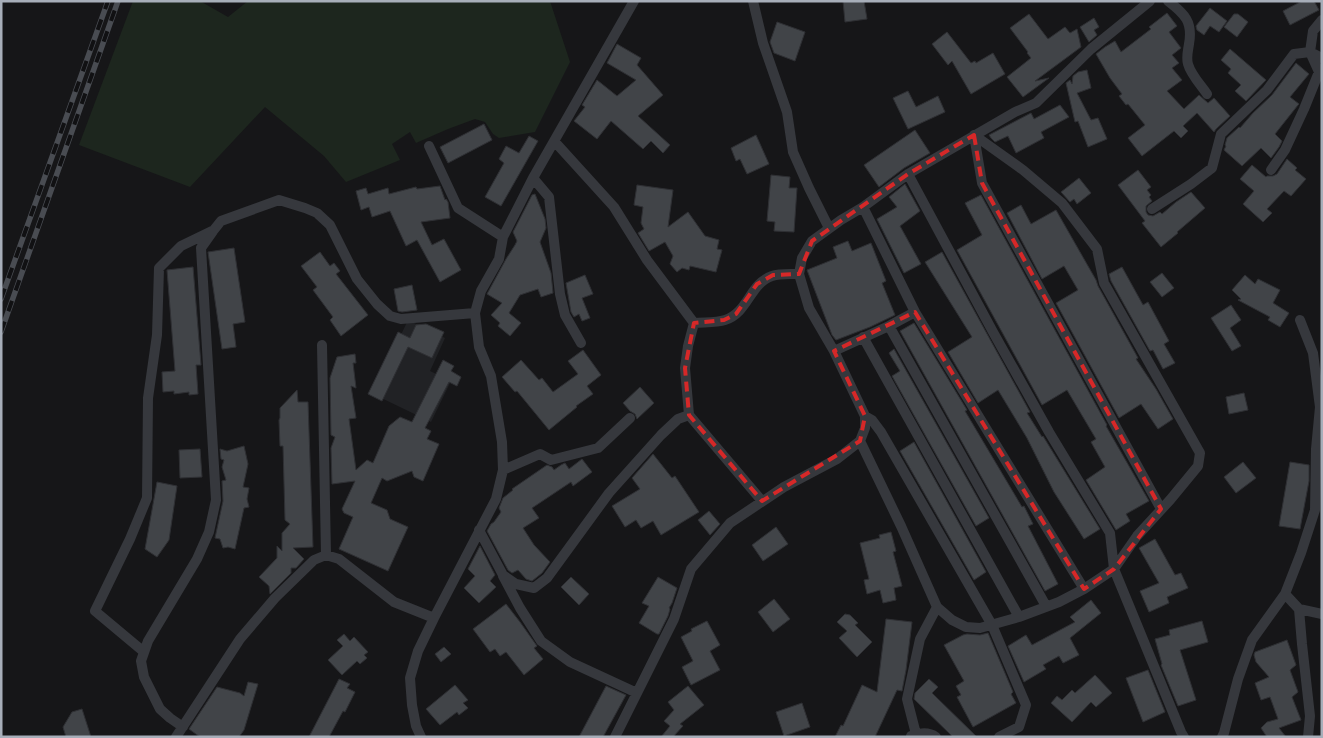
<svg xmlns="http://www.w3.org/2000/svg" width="1323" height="738" font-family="'Roboto Condensed',sans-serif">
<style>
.built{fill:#212225}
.green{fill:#1d261e}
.building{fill:#414448;stroke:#2f3034}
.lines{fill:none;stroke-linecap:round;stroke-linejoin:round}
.minor{stroke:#36383d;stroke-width:10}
.rail-casing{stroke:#494c52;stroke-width:5.5}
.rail{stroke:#111113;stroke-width:4;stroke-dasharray:11;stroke-linecap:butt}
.marked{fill:none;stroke:#d62828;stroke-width:4;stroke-dasharray:10 6;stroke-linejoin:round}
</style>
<rect width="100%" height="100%" fill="#161618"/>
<path class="built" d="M408 320 445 338 430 371 451 381 431 422 373 394Z"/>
<path class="green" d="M133 1H200L228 17 248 1H550L570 62 535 132 499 138 493 134 485 122 475 119 448 129 416 143 410 132 392 144 400 160 346 182 324 156 265 107 190 187 79 145Z"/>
<path class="building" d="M843 1H864L867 19 845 22Z
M1302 1H1314L1319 10 1290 25 1283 11Z
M1210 8 1227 21 1219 32 1210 26 1204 35 1197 30 1196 26Z
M1167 13 1177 26 1169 32 1181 48 1172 55 1179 63 1172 68 1182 80 1167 91 1184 109 1199 95 1208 103 1214 98 1230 116 1216 129 1214 132 1197 113 1183 126 1188 131 1181 138 1174 131 1142 156 1128 138 1145 125 1128 104 1126 105 1119 96 1122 94 1110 78 1096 54 1105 47 1115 41 1121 52 1151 29 1149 27Z
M1029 14 1048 39 1065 27 1070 33 1077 29 1081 47 1035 81 1049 78 1023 97 1007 77 1031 58 1027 53 1028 52 1010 28Z
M1234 14H1238L1248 22 1237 37 1224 27Z
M1094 18 1099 27 1094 30 1097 35 1089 42 1080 27Z
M777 22 805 32 795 61 774 53 770 42Z
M947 32 971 63 975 61 976 63 993 53 1005 74 971 94 952 61 948 65 932 44Z
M617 44 641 58 637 65 663 95 638 116 670 145 663 153 651 141 643 149 611 121 597 139 574 121 585 107 582 105 597 80 617 96 636 80 607 63Z
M1230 49 1266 80 1246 101 1235 91 1241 85 1228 73 1231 69 1221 60Z
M1296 63 1309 74 1290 97 1299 104 1298 105 1275 134 1282 141 1279 147 1271 158 1261 148 1242 166 1224 150 1226 146 1225 145 1227 138 1239 127 1240 128 1253 113 1272 95Z
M1087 70 1091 88 1077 93 1091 120 1098 118 1107 139 1088 147 1078 121 1075 122 1066 83 1070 80 1072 84 1073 76 1078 72Z
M908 91 916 107 938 96 945 112 908 129 893 98Z
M1060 105 1069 117 1041 132 1044 138 1016 153 1008 136 995 142 991 138 989 135 1031 113 1034 119Z
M484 124 492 140 448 163 440 147Z
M915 130 930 153 904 168 879 187 864 165Z
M756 135 769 164 747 174 740 159 736 161 731 148Z
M529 136 538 141 501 206 485 197 504 163 499 159 506 146 519 153Z
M1287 159 1297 168 1295 170 1306 179 1291 196 1284 191 1267 209 1272 213 1263 222 1243 204 1254 191 1240 179 1252 165 1266 177 1267 176H1273L1277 174Z
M1138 170 1151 187 1147 190 1151 195 1149 197 1152 201 1146 206V212L1148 215 1153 216 1160 212 1162 214 1176 202 1191 192 1205 208 1177 232 1178 233 1161 247 1142 223 1145 221 1118 185Z
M771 175 790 177 789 188H797L794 232 774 231 775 222 767 221Z
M1079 178 1091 193 1077 204 1074 199 1070 202 1061 192Z
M905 184 920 211 900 226 921 264 904 273 877 219 897 207 889 197Z
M637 185 673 190 668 227 688 212 705 236 719 240 717 249 722 250 716 272 690 266 689 270 682 268 677 272 670 264 673 256 665 242 649 251 638 233 644 229 641 223 643 207 634 205Z
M440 186 445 200 446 199 448 202 450 218 421 222 432 245 444 239 461 270 440 282 417 240 406 246 390 211 372 217 369 207 361 210 356 191 366 188 368 194 388 188 389 194 416 187 417 189Z
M535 194 545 219 546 228 540 242 551 273 553 293 541 297 538 289 520 295 509 313 521 323 510 336 498 326 500 323 491 315 502 303 487 294 506 259 515 245 517 241 513 232 532 195Z
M981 195 1107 425 1106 426 1149 501 1126 514 1130 521 1116 530 1086 480 1105 467 1091 442 1096 439 1067 390 1042 405 957 250 982 235 965 203Z
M1021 205 1031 224 1056 210 1096 280 1098 286 1138 358 1136 359 1156 389 1173 419 1158 429 1141 404 1119 418 1056 303 1078 290 1064 266 1042 279 1007 213Z
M848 241 852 251 871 243 886 281 882 283 895 315 870 327 836 340 832 335 807 270 837 258 833 247Z
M234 248 245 322 233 324 236 347 222 349 208 252Z
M320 252 330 266 334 263 340 271 336 274 368 315 341 336 330 320 333 317 313 290 317 287 301 266Z
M942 252 1030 412 1027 413 1042 437 1043 436 1100 529 1084 539 1054 492 1027 438 998 390 978 403 948 352 972 337 925 262Z
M193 267 201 365H196L198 394 189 395V392L174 394V391L163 392 162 372 175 371 167 270Z
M1122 267 1143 305 1148 302 1169 341 1164 344 1175 363 1163 369 1153 350 1150 351 1111 281 1109 274Z
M1162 273 1174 288 1162 297 1150 282Z
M585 275 593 294 582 298 590 318 582 321 579 314 574 317 571 312 566 283Z
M1245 275 1255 284 1258 279 1280 290 1273 303 1289 313 1280 327 1268 320 1270 317 1238 300 1241 299 1232 290Z
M412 285 417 310 402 312 398 311 394 289Z
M1231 305 1241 320 1230 328 1241 346 1232 351 1211 318Z
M914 323 967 410 965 411 1022 507 1024 506 1033 524 1028 526 1058 584 1045 591 900 331Z
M426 324 444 332 432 358 408 347 382 401 368 394 398 332 410 338 416 325Z
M894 349 989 518 976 526 892 376 900 371 889 353Z
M583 350 601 375 587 386 593 394 576 406 577 407 549 430 517 391 515 392 502 377 521 360 539 380 542 378 553 392 578 374 568 361Z
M355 354 356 363H353L356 388 351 386 356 418 349 419 356 470 367 460 373 463 389 426 400 417 412 422 443 360 454 366 451 371 461 377 457 386 449 382 425 428 431 431 427 439 439 444 423 481 414 477 412 471 387 481 382 478 371 503 387 510 390 519 408 527 388 571 339 549 353 517 344 513 342 509 355 481 332 484 331 448 335 437 331 435 330 378 337 357Z
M640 387 654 403 637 419 635 414 630 411 623 403Z
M297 390 298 402H308L313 547 293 548 304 559 296 568H291V573L270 594 269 586 259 577 277 558V546L282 551V533L290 524 285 520 283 446H280L279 420 280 418V408Z
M1244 393 1248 410 1229 414 1226 397Z
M914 442 986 572 974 580 900 451Z
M244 446 248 464 243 487 249 488 247 499 249 507 244 508 235 549 228 547 223 548 220 539 215 538 223 501 222 481 226 480 222 467 224 460 221 459 220 449 227 451Z
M200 449 202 477 180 478 179 450Z
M653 454 672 478 675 476 699 512 661 535 653 521 641 528 636 520 625 527 612 506 640 489 632 478Z
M582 459 592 472 573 486 571 482 532 508 539 518 523 528 534 545 550 562 542 573 532 581 526 579 518 570 512 573 508 570 487 531 491 524 494 522 501 512 499 508 503 498 513 490 512 489 547 465 552 467 554 470 561 465 565 463 569 469Z
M1243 462 1256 478 1236 493 1224 477Z
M1290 462 1309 465V481L1300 529 1279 526Z
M157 482 177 486 169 540 157 557 145 549Z
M709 511 720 524 710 535 698 520Z
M776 527 788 544 763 561 752 545Z
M891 532 896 551 893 552 902 586 894 588 896 600 883 603 880 590 867 594 864 580 869 579 860 543 880 538 879 535Z
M1155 539 1175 575 1181 573 1188 588 1167 597 1169 603 1149 612 1140 591 1159 583 1139 548Z
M480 546 495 575 490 581 496 587 479 603 464 588 475 576 468 569Z
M571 577 589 594 579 605 561 587Z
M658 577 677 588 672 603 669 608 670 609 668 616 659 634H657L639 623 649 606 642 603Z
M774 599 790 619 773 632 758 612Z
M1091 600 1101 613 1070 638 1079 655 1063 663 1059 656 1043 665 1046 669 1024 682 1008 646 1026 635 1032 645 1075 622 1070 617Z
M506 604 520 622 537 646 534 648 543 659 524 675 506 652 500 656 495 649 490 652 473 629Z
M845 614 850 615 858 623 855 625 872 642 857 657 839 638 847 631 837 622Z
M886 619 912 622 906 670 902 691 897 690 875 737H835L841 725 843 726 862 685 877 692Z
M707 621 720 645 710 651 720 670 691 685 682 667 693 661 681 637 692 631 691 629Z
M1202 621 1208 642 1180 650 1196 700 1178 706 1161 665 1162 664 1155 639 1170 635 1169 630Z
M988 633 1013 692 1011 694 1016 703 973 727 957 697 961 695 956 686 964 681 944 645 963 635 967 634 980 635Z
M344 634 350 641 354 637 368 652 364 655 367 658 360 664 357 661 342 675 328 660 343 646 337 640Z
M1287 640 1296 665 1290 670 1298 692 1292 697 1301 720 1279 728 1286 737H1267L1261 728 1267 722 1278 719 1270 697 1261 700 1255 683 1269 677 1256 662 1254 655 1255 652Z
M444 647 451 654 441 662 435 654Z
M1148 670 1165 712 1143 722 1126 678Z
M1095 675 1112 693 1096 707 1091 702 1072 722 1051 703 1057 696 1062 700 1072 690 1075 693Z
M339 679 350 684 347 688 355 692 345 712 343 711 329 737H309Z
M929 679 938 687 932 693 977 737H953L914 699 915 693Z
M248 682 258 684 244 730 239 737H200L189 729 217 687 240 693 244 696Z
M455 685 468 700 463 703 468 708 459 715 457 712 440 725 426 709Z
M606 686 626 695 603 737H579Z
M688 686 704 705 680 724 683 726 673 737H661L670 726 664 721 674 710 668 702Z
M802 703 810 727 784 736 776 712Z
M82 709 91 737H66L63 727 72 712Z"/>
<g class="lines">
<path class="minor" d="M753 1 763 43 787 112 793 152 809 188 829 228
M1168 1C1185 14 1193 22 1189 44 1188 51 1186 57 1188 64 1191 75 1201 85 1207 94
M555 142 614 207 647 260 694 323
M429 146 458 208 503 237
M1271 170 1285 150 1304 109 1319 72 1310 52 1313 31 1322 20
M908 174 993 332 1049 432 1110 533 1114 569 1181 732 1184 737
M533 178 549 197 560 294 565 315 581 343
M1152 209 1191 184 1212 168 1221 134 1267 90 1294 54 1310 52 1322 58
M915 312 1084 589
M694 323 688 346 685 368 689 415 762 501
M694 323C704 322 716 323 725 320 749 312 749 284 772 276 780 273 791 274 799 274
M889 326 1046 606
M863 337 1019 617
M322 345 326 555
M834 351 889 326 915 312 863 207
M865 416 872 420 881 432 992 625 1026 705 1019 727 999 737
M860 441 901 526 937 607 952 620 966 627 980 628 1019 617 1059 602 1084 589 1114 569 1137 536 1170 500 1198 466 1200 453 1104 283 1097 249 1062 203 1023 170 974 135 982 183 1161 509
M503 470 540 454 551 460 598 448 630 418
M479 530 503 575 516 584 534 588 547 578 609 493 661 435 678 419 689 415
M503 576 520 608 541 641 570 662 637 693
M1285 594 1299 609 1302 644 1310 716 1308 737
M1299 609 1322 614
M144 652 95 611 130 539 147 498 148 398 157 335 159 268 181 246 212 231
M183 727 170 718 160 709 144 677 141 661 148 641 197 559 209 532 216 500 201 248 213 231 221 221 279 200 305 208 317 213 330 225 357 279 377 304 390 316 401 319 475 313
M916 734 907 699 920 639 937 607
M911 736C919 733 929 732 936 737
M176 737 240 639 275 598 314 560 326 555 339 559 394 602 434 618
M421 737 416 726 412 705 410 678 418 651 434 618 496 499 503 470 502 442 491 376 479 347 475 313 481 291 499 259 503 237 533 178 634 1
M615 737 674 619 691 569 730 523 784 487 837 459 860 441 865 428V416L834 351 809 308 799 274 802 258 812 241 841 220 863 207 908 174 1015 112 1036 103 1091 49 1150 1
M1222 737 1224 733 1238 679 1252 640 1285 594 1301 553 1315 510 1316 449 1320 407 1313 353 1300 320"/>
<g class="rail-casing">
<path id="rail" d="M1 299 108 1
M1 332 118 1"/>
</g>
<use href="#rail" class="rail"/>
</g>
<path class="marked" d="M974 135 982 183 1161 509 1114 569 1084 589 915 312 834 351 865 416 860 441 762 501 689 415 685 368 694 323 724 320 736 314 757 284 773 275 799 274 812 241 908 174Z"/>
<rect width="1323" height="738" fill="none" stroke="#a7aeb9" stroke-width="5"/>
</svg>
